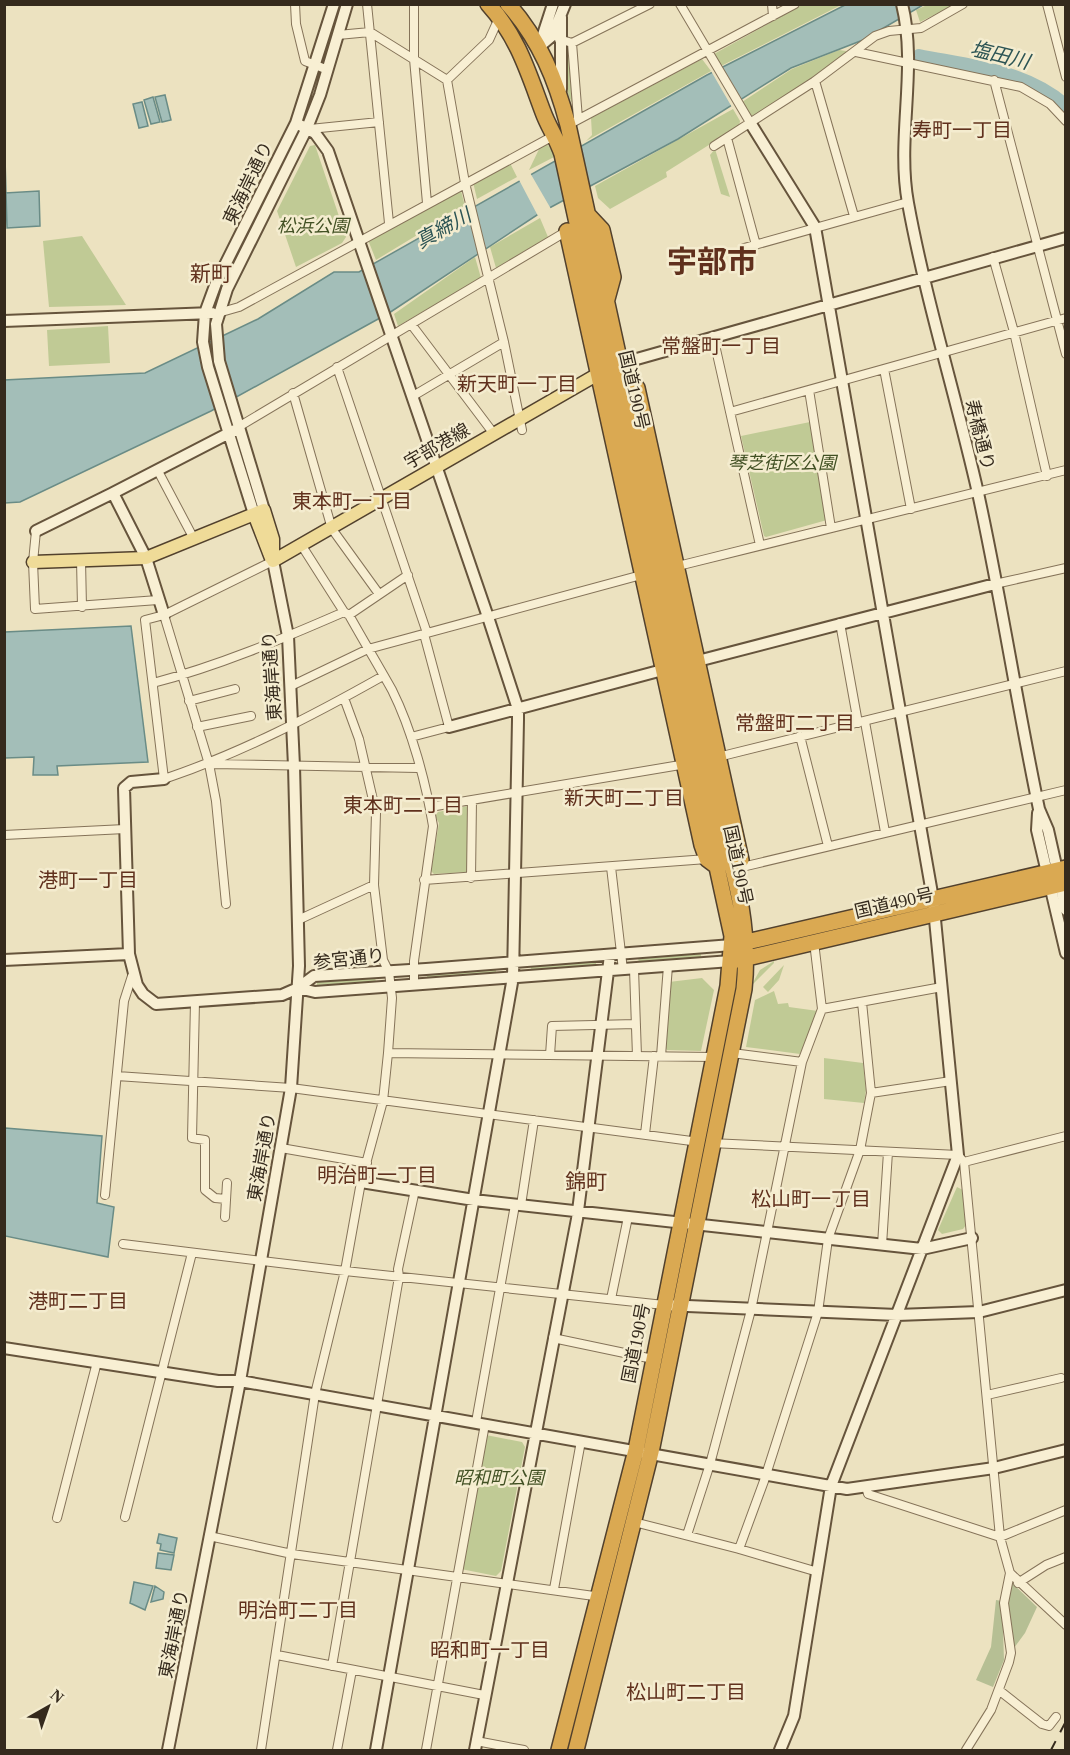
<svg xmlns="http://www.w3.org/2000/svg" width="1070" height="1755" font-family="'Times New Roman','Noto Sans JP',serif">
<style>
.green{fill:#c0ca95}
.cemetery{fill:#b6bf94}
.water{fill:#a3beb8;stroke:#6a8c86;stroke-width:1.5}
.pier{fill:#ece2c0}
.lines{fill:none;stroke-linecap:round;stroke-linejoin:round}
.river{stroke:#a3beb8;stroke-width:14}
.street-casing{stroke:#857359;stroke-width:10}
.secondary-casing{stroke:#66543c;stroke-width:14}
.primary-casing{stroke:#52412d;stroke-width:15}
.highway-casing{stroke:#52412d;stroke-width:18}
.street{stroke:#f8efd3;stroke-width:8}
.secondary{stroke:#f8efd3;stroke-width:10}
.primary{stroke:#efdb98;stroke-width:12}
.highway{stroke:#daa952;stroke-width:15}
.rail{stroke:#352a1d;stroke-width:2;stroke-dasharray:10 10;stroke-linecap:butt}
.labels{text-anchor:middle;stroke-width:5;stroke-linejoin:round;paint-order:stroke}
.street-label{font-size:18px;fill:#352a1d;stroke:#f4eccf}
.park-label{font-size:18px;font-style:italic;fill:#425124;stroke:#f4eccf}
.water-label{font-size:20px;font-style:italic;fill:#2c5454;stroke:#f4eccf}
.neighbourhood-label{font-size:20px;fill:#60301d;stroke:#f4eccf}
.quarter-label{font-size:21px;fill:#60301d;stroke:#f4eccf}
.town-label{font-size:30px;font-weight:bold;fill:#60301d;stroke:#f4eccf}
</style>
<rect width="100%" height="100%" fill="#ece2c0"/>
<path class="green" d="M802 5H841L721 66 714 54Z
M927 5V4L954 5 920 22 916 10Z
M839 50 846 51 845 56 756 118 749 116 742 102 792 69Z
M569 53H570L573 104C565 93 561 65 569 53Z
M702 59 711 71 586 141 592 135 591 118Z
M733 109 740 121 739 126 666 172 667 177 610 209 598 198 595 186Z
M547 144 556 156 529 170 541 145Z
M315 145 346 237 342 243 296 267 277 211 310 146Z
M715 149 730 197 721 194 710 155Z
M510 163 517 177 477 199 473 182Z
M280 171 259 216 221 284 267 191Z
M461 191 465 206 376 260 368 240Z
M540 218 548 237 496 268 490 247Z
M82 236 126 305 49 307 43 241Z
M475 257 481 278 398 326 394 314Z
M108 326 110 363 49 366 47 330Z
M810 422 827 520 766 537 764 536 741 436Z
M468 806 470 809 468 872 434 874 431 871 439 823 435 816 438 812Z
M701 953V960L639 964 638 957Z
M596 960V968L531 973V965Z
M774 961V963L751 986 760 970Z
M784 965 779 980 768 992 763 987Z
M496 968V975L427 979V972Z
M375 977 376 982 317 985V980Z
M702 978 714 990 701 1051 667 1050 664 1046 669 982Z
M774 991 778 1004 788 1003 789 1007 818 1011 800 1054 746 1047 755 1000Z
M824 1058 863 1063 866 1090 864 1103 824 1099Z
M957 1187 963 1190 966 1225 963 1229 942 1234 938 1230Z
M486 1435 522 1442 525 1447 501 1571 496 1576 461 1569Z
M599 1616 604 1617 572 1742 567 1740Z"/>
<path class="cemetery" d="M1012 1583 1037 1607 1025 1633 1014 1648 1007 1611Z
M996 1600 1002 1601 1004 1660 993 1687 976 1680 991 1647Z"/>
<path class="water" d="M845 5H923L863 40 791 68 678 139 540 213 389 313 211 411 20 502 5 503 4 380 145 373 258 319 334 272H359L707 75Z
M165 95 171 120 162 122 155 97Z
M153 97 160 122 151 124 144 100Z
M142 102 148 126 139 128 133 104Z
M5 158V193L39 191 40 226 7 228Z
M131 626 148 762 57 766 58 775H33L34 757 5 758V632Z
M5 1128 102 1136 97 1203 114 1207 108 1257 5 1236Z
M159 1534 177 1538 174 1553 160 1550 161 1544 157 1543Z
M158 1553 174 1555 171 1570 156 1568Z
M134 1582 153 1586 145 1610 130 1603Z
M155 1586 164 1592 163 1599 151 1602Z"/>
<path class="pier" d="M720 66 743 103 733 109 711 71Z
M529 171 551 209 538 216 518 178Z"/>
<g class="lines">
<path class="river" d="M919 56C970 66 1025 70 1066 106"/>
<g class="street-casing">
<path id="street" d="M295 4 296 24 305 61 328 70
M367 4 389 223
M414 4V59L427 203
M680 4 751 124
M772 4 773 16
M1047 4 1066 77
M338 35 370 32 447 80 465 183 504 342 522 430
M559 39 572 43 650 4
M572 43 578 119
M856 52 1021 87 1050 104 1066 121
M447 80 489 40 499 18
M994 80 1066 354
M815 81 854 216
M568 125 795 4
M310 129 379 122
M727 138 756 245
M714 146 815 81 875 36 889 31 921 28 963 4
M744 248 908 202
M993 257 1014 332 1047 476
M218 313 239 307 555 135
M411 324 494 434
M713 336 760 545
M337 367 427 633
M884 369 911 509
M809 390 831 528
M293 393 332 529 379 594
M413 396 504 342
M730 412 1066 318
M240 426 567 231
M158 471 194 539
M36 531 33 562 35 609 158 600
M302 546 344 612 349 615C363 640 378 665 392 690 412 730 426 783 433 826L414 961V985
M81 560 82 607
M273 561 164 615 145 620 164 779C241 753 312 716 383 676
M674 567 1066 470
M995 584 1066 568
M164 615 209 764 216 801 226 904
M349 615 408 575
M840 623 858 723
M153 683C218 666 282 639 344 612
M291 686 368 649 645 574
M189 701 235 689
M865 722 885 832
M197 727 251 716
M800 736 828 846
M411 737 449 727 424 634
M718 757 1066 671
M213 764 418 768
M430 807 686 764
M4 835 125 829
M611 867 623 970
M742 867 1066 790
M471 878 472 800
M424 880 707 859
M298 920 374 885
M634 969 637 1056
M195 1002 192 1138 205 1140V1190L215 1198 226 1199
M822 1009 942 987
M388 1053 713 1057
M732 1053 802 1062
M550 1055 552 1026 636 1024
M661 1056 668 966
M117 1076 291 1088 699 1142
M871 1093 951 1081
M645 1134 654 1056
M711 1143 958 1155 964 1162 1000 1537 1010 1573 1066 1625
M281 1148 367 1163
M964 1162 1066 1136
M105 1195 124 1001 132 976
M521 1205 534 1120
M225 1217 227 1183
M123 1244 345 1271 664 1305
M882 1245 888 1152
M611 1299 628 1217
M553 1338 653 1359
M987 1395 1061 1378
M476 1422 515 1205
M866 1487 868 1494 1000 1537 1066 1510
M125 1517 192 1253
M57 1518 97 1362
M634 1522 739 1549 818 1572
M687 1535 710 1464 751 1310 802 1062 822 1009 814 942
M209 1536 292 1554 601 1597
M739 1549 764 1481 818 1312 828 1239 860 1150 871 1093 862 1002
M1018 1583 1046 1565 1066 1557
M554 1589 581 1441
M277 1655 484 1695
M332 1666 399 1277 398 1269 415 1190
M1000 1691 1042 1724 1049 1726 1056 1717
M476 1741 524 1750
M261 1750 315 1394 345 1271 361 1182 383 1101 388 1053 392 998 389 972 383 960 374 885 376 813 359 739 344 698
M337 1750 352 1670
M426 1750 485 1424
M966 1750 991 1710 1009 1662 1011 1653 1004 1603 1010 1573"/>
</g>
<g class="secondary-casing">
<path id="secondary" d="M902 4C918 69 896 137 908 203 926 301 956 396 978 493 1001 598 1017 704 1039 809L1048 830 1066 910
M539 47 552 36 565 4
M539 47 553 4
M561 89V17
M296 123 315 133 328 151 488 617 518 709V720L513 977 376 1750
M751 124 815 227 933 899 958 1155 831 1486 794 1716 780 1750
M4 321 212 313
M619 364 1066 238
M264 510 219 361 216 324 227 289 307 128 320 95 347 4
M254 514 208 367 203 342 205 313 216 283 296 123 334 4
M36 531 113 493
M164 615 146 558 113 493 235 430
M690 663 995 584
M449 727 670 668
M164 779 131 782 124 788 129 954 137 985 143 994 156 1004 282 995 298 988 314 976 426 969 732 945
M1038 813 1037 830 1066 953
M4 960 129 954
M298 988 315 992 731 961
M361 1182 474 1200 922 1249 972 1238
M664 1305 897 1315 979 1312 1066 1290
M4 1348 218 1381H240L847 1489 994 1468 1066 1450
M168 1750 240 1381 291 1088 299 966 294 766 288 636 273 561
M475 1750 577 1219 610 955"/>
</g>
<g class="primary-casing">
<path id="primary" d="M254 514 271 558
M273 561 605 370
M33 562 146 558 264 510 273 539V561"/>
</g>
<g class="highway-casing">
<path id="highway" d="M488 4C518 37 528 72 543 112 548 126 557 139 562 154L732 936 728 986 636 1450 559 1750
M508 4C540 40 556 80 568 125L722 830C738 883 750 933 744 989L651 1452 576 1750
M587 214 602 230 613 277 607 299
M567 231 702 845 707 859 715 865
M623 369 637 388 741 860
M738 944 1066 868
M739 960 1066 883"/>
</g>
<use href="#street" class="street"/>
<use href="#secondary" class="secondary"/>
<use href="#primary" class="primary"/>
<use href="#highway" class="highway"/>
<path class="rail" d="M1051 1750 1066 1721"/>
</g>
<g class="labels">
<g class="street-label">
<text transform="translate(248 183) rotate(-64)" y="6">東海岸通り</text>
<text transform="translate(634 390) rotate(77)" y="6">国道190号</text>
<text transform="translate(980 435) rotate(76)" y="6">寿橋通り</text>
<text transform="translate(437 446) rotate(-30)" y="6">宇部港線</text>
<text transform="translate(272 676) rotate(-94)" y="6">東海岸通り</text>
<text transform="translate(738 865) rotate(78)" y="6">国道190号</text>
<text transform="translate(894 903) rotate(-13)" y="6">国道490号</text>
<text transform="translate(349 959) rotate(-6)" y="6">参宮通り</text>
<text transform="translate(262 1157) rotate(-80)" y="6">東海岸通り</text>
<text transform="translate(636 1343) rotate(-79)" y="6">国道190号</text>
<text transform="translate(174 1634) rotate(-79)" y="6">東海岸通り</text>
</g>
<g class="park-label">
<text x="313" y="232">松浜公園</text>
<text x="782" y="469">琴芝街区公園</text>
<text x="499" y="1484">昭和町公園</text>
</g>
<g class="water-label">
<text transform="translate(1000 55) rotate(14)" y="7">塩田川</text>
<text transform="translate(443 228) rotate(-29)" y="7">真締川</text>
</g>
<g class="neighbourhood-label">
<text x="962" y="137">寿町一丁目</text>
<text x="721" y="353">常盤町一丁目</text>
<text x="517" y="391">新天町一丁目</text>
<text x="352" y="508">東本町一丁目</text>
<text x="795" y="730">常盤町二丁目</text>
<text x="624" y="805">新天町二丁目</text>
<text x="403" y="812">東本町二丁目</text>
<text x="88" y="887">港町一丁目</text>
<text x="377" y="1182">明治町一丁目</text>
<text x="811" y="1206">松山町一丁目</text>
<text x="78" y="1308">港町二丁目</text>
<text x="298" y="1617">明治町二丁目</text>
<text x="490" y="1657">昭和町一丁目</text>
<text x="686" y="1699">松山町二丁目</text>
</g>
<g class="quarter-label">
<text x="211" y="281">新町</text>
<text x="586" y="1189">錦町</text>
</g>
<g class="town-label">
<text x="712" y="272">宇部市</text>
</g>
</g>
<rect width="1070" height="1755" fill="none" stroke="#352a1d" stroke-width="12"/>
<g transform="translate(48 1707) rotate(40)" stroke="#f4eccf" stroke-width="4.5" paint-order="stroke">
<path d="M0-4.5L10 22L0 15L-10 22Z" fill="#352a1d"/>
<text y="-9" font-size="16" font-weight="bold" text-anchor="middle" fill="#352a1d">N</text>
</g>
</svg>
